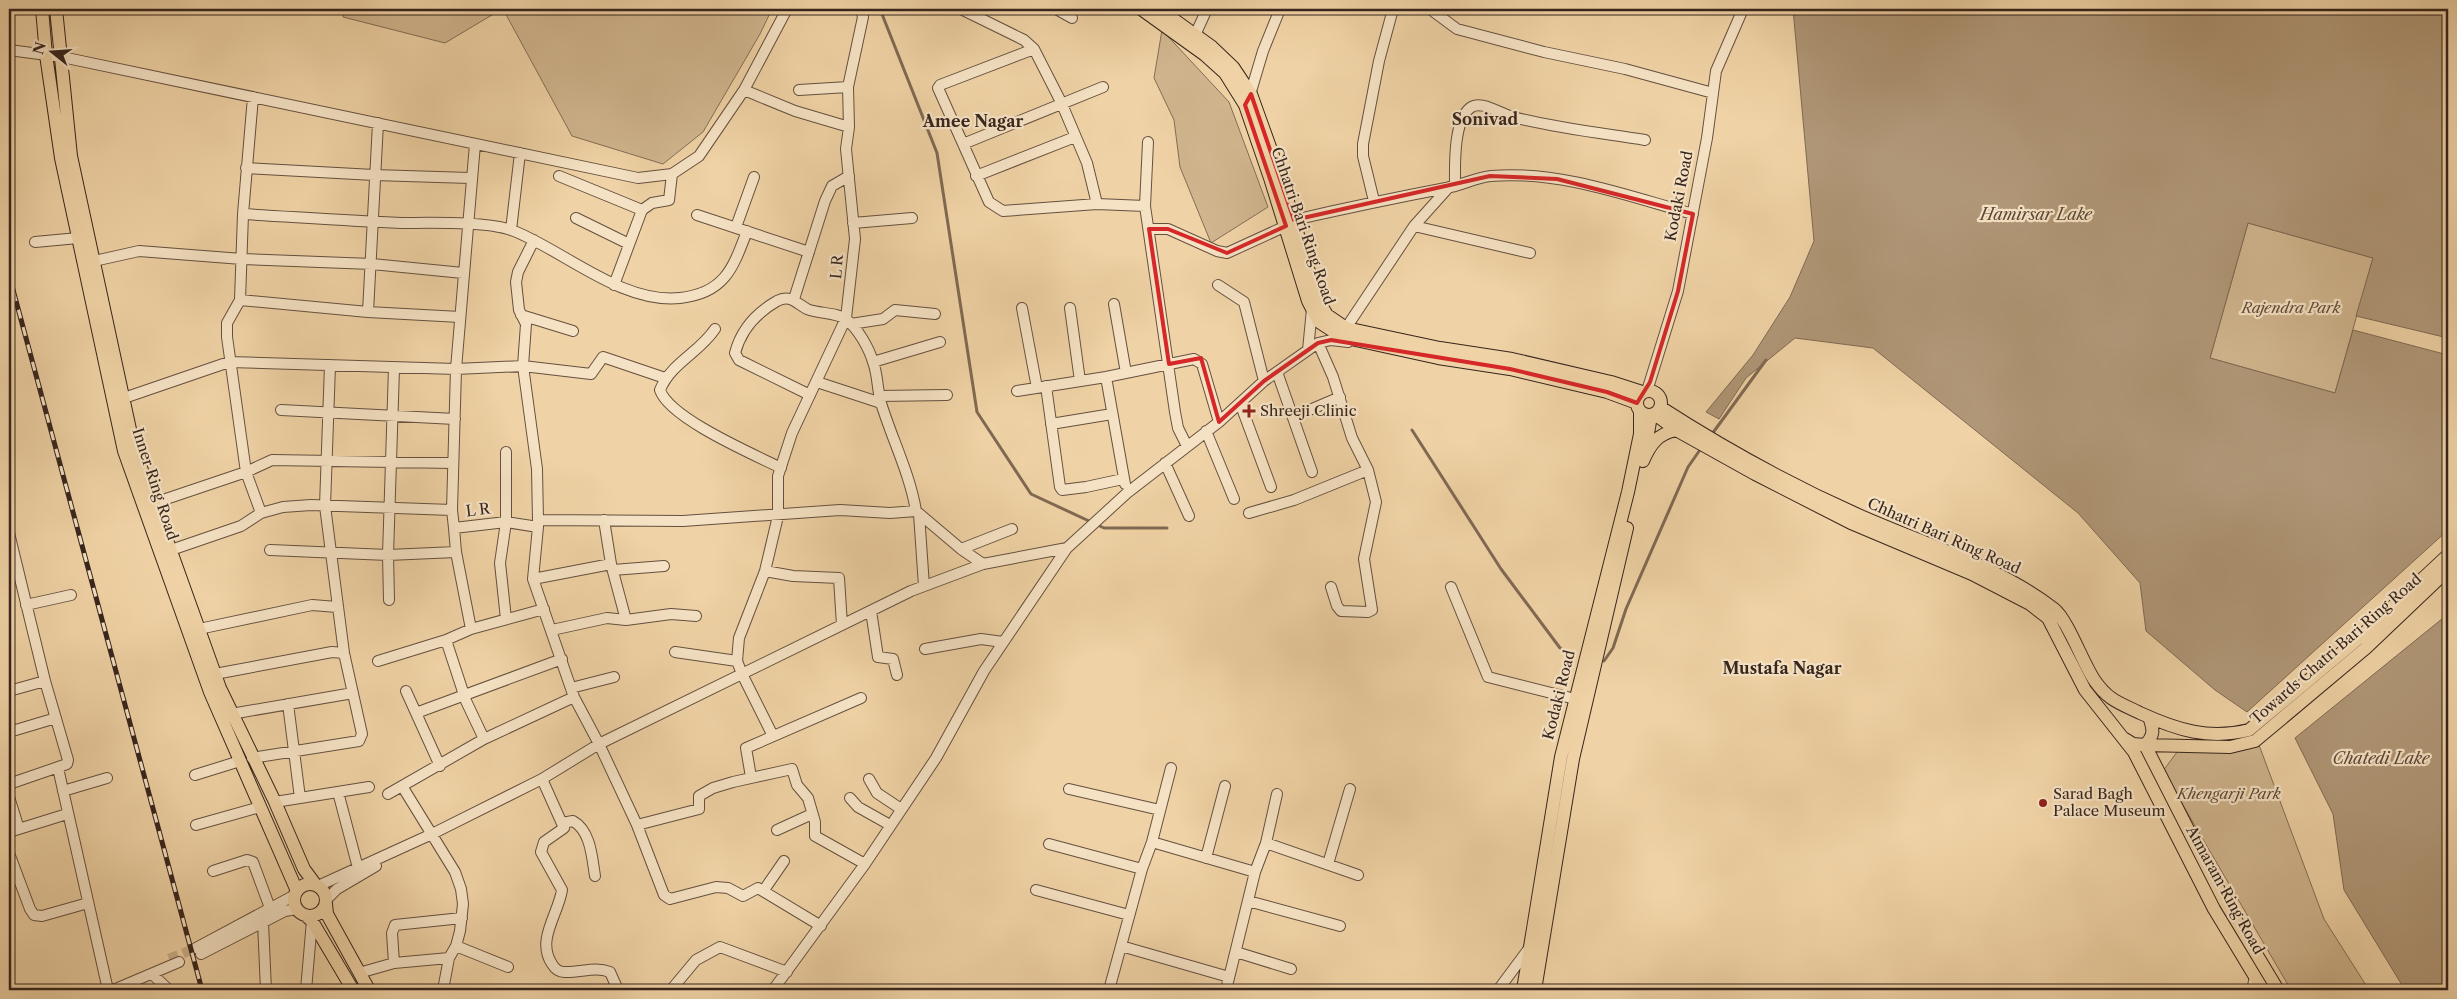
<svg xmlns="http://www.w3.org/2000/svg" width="2457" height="999" font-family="'Libre Caslon Text',serif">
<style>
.green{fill:#d0b58e;stroke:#846d56}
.water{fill:#b09777;stroke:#806953}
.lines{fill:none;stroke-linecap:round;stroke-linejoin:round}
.stream{stroke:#806953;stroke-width:3}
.minor-tunnel{stroke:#caaf8a;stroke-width:10;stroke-dasharray:10 5;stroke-linecap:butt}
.minor-casing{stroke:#65503f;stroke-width:12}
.major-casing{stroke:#37251d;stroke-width:14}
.minor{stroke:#f5e2c4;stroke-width:10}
.major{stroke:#efd2a5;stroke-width:12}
.rail-casing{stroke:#37251d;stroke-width:5}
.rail{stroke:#f5e2c4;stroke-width:3;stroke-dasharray:9;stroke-linecap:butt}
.marked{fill:none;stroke:#d62828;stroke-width:4;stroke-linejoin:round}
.poi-dot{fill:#8f2418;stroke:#f5e2c4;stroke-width:2}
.labels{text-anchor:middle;stroke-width:4.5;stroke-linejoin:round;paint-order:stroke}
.street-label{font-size:15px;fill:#37251d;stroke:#f5e2c4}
.park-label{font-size:15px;font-style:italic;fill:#5d4939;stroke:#f5e2c4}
.poi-label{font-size:15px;fill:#37251d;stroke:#f5e2c4;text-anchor:start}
.neighbourhood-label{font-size:16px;font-weight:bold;fill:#37251d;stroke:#f5e2c4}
.water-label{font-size:16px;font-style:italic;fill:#5b4738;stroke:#f5e2c4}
</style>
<rect width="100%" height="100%" fill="#efd2a5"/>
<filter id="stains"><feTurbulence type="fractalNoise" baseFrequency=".004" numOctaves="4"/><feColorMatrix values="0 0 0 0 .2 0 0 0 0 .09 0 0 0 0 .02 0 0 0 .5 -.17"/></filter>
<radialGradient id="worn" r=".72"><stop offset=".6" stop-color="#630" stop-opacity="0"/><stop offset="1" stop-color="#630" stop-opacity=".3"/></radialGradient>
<path class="green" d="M344 9H502L445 43 343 17Z
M503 9H772L760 34 703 132 663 164 572 136Z
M1162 30 1229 102 1268 207 1211 243 1180 167 1174 120 1154 78Z
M2248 223 2373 258 2335 393 2210 358Z
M2259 745 2324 919 2369 990H2291L2163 771 2180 748Z"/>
<path class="water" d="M1793 9H2448V338L2356 316 2373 258 2248 223 2210 358 2335 393 2353 330 2448 355V530L2247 712 2215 690 2146 631 2140 583 2078 513 1873 348 1795 338 1746 378 1719 419 1706 412 1753 355 1790 297 1814 241Z
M2448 614V990H2405L2344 890 2333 814 2295 738Z"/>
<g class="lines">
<path class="stream" d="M880 9 937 153 977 412 1031 494 1104 528H1167
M1412 430 1501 569 1560 648 1572 654
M1712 434 1766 360
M1604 661 1613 648 1626 609 1688 467 1702 447"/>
<path class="minor-tunnel" d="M169 959 196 948"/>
<g class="minor-casing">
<path id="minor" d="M961 9 1024 40 1034 49 1061 102 1087 163 1097 204
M1056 9 1072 18
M1430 9 1457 29 1544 52 1625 69 1713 93
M1196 33 1207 9
M1034 49 940 85 938 88 989 202 1003 211 1097 204 1145 206
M9 50 62 57 638 178 672 174 699 156 744 90 787 9
M744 90 795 111 849 127
M799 90 848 87
M253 97 243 214 240 300 227 323V337L246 472 261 513
M1249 98 1263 51 1280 9
M1148 142 1145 206 1175 412 1178 428 1187 446
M963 144 1103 87
M246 168 374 175 470 178
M559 176 642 210
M976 176 1075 137
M1455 186C1455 166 1453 122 1470 108 1481 99 1500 114 1513 117 1556 128 1601 133 1645 140
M1374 201 1363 156V144L1379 61 1393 9
M243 214C296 217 348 221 401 223 431 223 488 221 514 231 566 252 622 304 680 298 725 293 733 268 747 231
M697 215 809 252
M576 218 629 244
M1294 220C1346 208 1399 197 1451 187 1464 184 1478 177 1491 176 1559 170 1628 196 1693 214
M853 223 912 218
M1414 226 1530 253
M736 227 754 177
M1149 229H1168L1217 251 1227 253 1286 226
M511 230 520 153
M534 240 518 272 516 282 519 310 526 324 523 366 537 469 538 520
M35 242 78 238
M94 261 139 251 242 259 372 264 463 273
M614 285 642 210 652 203 669 200 672 174
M1218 285 1244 302 1264 381
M794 299 825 201 832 186 849 176
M240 300 368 312 460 317
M1114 304 1126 373
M1022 308 1037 388
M1070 308 1080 381
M368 312 378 123
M521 315 573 331
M851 324 883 319 895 310 935 314
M1346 328 1414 226 1449 187
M715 329C699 353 671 363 660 390 669 418 753 454 781 468
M1318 343 1333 377 1352 438 1368 470 1376 502 1364 559 1372 610 1368 612 1341 611 1337 606 1331 587
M1308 350 1312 309
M873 362 940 342
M1277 372 1312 472
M1106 377 1125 484
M817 382 881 403
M1046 386 1060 487 1062 490 1086 487 1123 479
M1017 391 1106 377 1194 359 1202 364 1219 422
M1647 391 1678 291 1707 138 1716 71 1743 9
M810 395 739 360 735 353C741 330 756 313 777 301 790 294 796 303 807 309 819 314 837 312 847 320 858 329 869 348 873 362 878 375 877 389 881 403 892 439 910 474 916 511
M879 396 947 395
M124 398 229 362 456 369 523 366 591 374 603 357 665 378
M1240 403 1271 487
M281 410 455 419
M1293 417 1340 397
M1051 424 1112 414
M1206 431 1234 499
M1165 463 1189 516
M154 503 246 472 272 460 453 463
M452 510 456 369 475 144
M1249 513 1294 500 1368 470
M919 514 924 586
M604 520 611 564 626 620
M538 527 533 579 574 697 599 744 637 825 664 895 670 899 716 887 728 888 743 896 758 888 821 926
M454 528 456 552 471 629
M9 533 45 681 68 760 67 764 9 784
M961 549 1012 529
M171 550 241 526 261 513 283 507 311 505 452 510 454 528 506 522 538 527V520L683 521 840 510 890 513 916 511 961 549 983 564
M270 550 388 555 456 552
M613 570 664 566
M765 571 793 576 839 578 842 625
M533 579 611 564
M1451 587 1488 677 1575 699
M389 600 388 555 394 368
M26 605 71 595
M871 611 878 657 893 659 897 675
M506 619 500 563 506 522V452
M199 629 312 605 337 607
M552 630 607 618 626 620 671 614 696 616
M446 640 466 701 484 739
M925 649 981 639 1003 642
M675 652 737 661
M378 661 446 640 471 629 544 609
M215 674 332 652 344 653
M571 688 614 677
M9 691 45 681
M406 691 440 766
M288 704 300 798
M416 713 562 659
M231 714 353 693
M9 732 56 718
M773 736 742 674 737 661 739 638 765 571 778 516V476L792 433 846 318 855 239 846 149 849 127 848 87 863 17 861 9
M252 758 359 741 362 734 344 653 325 506 330 365
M58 768 108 990
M195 775 240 761
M751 777 746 748 861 698
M542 779 564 828 544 842 541 852 562 890C558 915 536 940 552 964 555 969 558 972 564 972 580 973 595 966 610 972L618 990
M869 779 877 793 901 809
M402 786 455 872 461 889 463 904 460 931 456 946 449 958 443 990
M1069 789 1160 810
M63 791 107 778
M338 792 358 868
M388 794 484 739 574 697
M9 797 19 829
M850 798 858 807 890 825
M275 802 369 787
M562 823 573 821C591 831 592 858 595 876
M196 825 260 807
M637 825 699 809V796L713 788 733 782 792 769 797 785 808 798 815 822V836L865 864
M777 830 812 814
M9 832 67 814
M1152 842 1171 768
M1266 843 1277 794
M1049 844 1142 869
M9 853 30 909 34 915 42 916 88 903
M1206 858 1225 786
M1328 864 1350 789
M213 871 247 860 253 862 270 908
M318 886 432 834 542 779 599 744 911 591 983 564 1067 548
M764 890 784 861
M1036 890 1129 915
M327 899 337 889 376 866
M1248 901 1340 926
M263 922 266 990
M456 946 508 967
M1121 946 1229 977
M196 948 295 895
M1236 952 1291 969
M201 954 285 911 297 909
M394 963 392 933 395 925 462 918
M359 973 394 963 449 958
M152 974 169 990
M113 990 179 962
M306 990 312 921
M671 990 696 960 720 947 787 972
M773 990 865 864 936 758 984 671 1067 548 1127 493 1219 422 1264 381 1318 343 1331 340 1348 342
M1109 990 1142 869 1152 842 1255 872
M1226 990 1255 872 1266 843 1358 875
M1498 990 1530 947
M2252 990 2255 977"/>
</g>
<g class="major-casing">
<path id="major" d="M42 9 46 55 61 158 124 451 210 692 297 891
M56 9 71 156 134 448 220 688 275 802 304 869 315 884
M1141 9 1205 55 1225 73 1245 105 1270 178 1308 301 1319 322 1342 337 1438 358 1510 369 1607 392 1637 403
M1159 9 1212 47 1233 67 1251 94 1280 175 1317 298 1327 315 1346 328 1440 348 1512 359 1611 382 1642 392
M1637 403a12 12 0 1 1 24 0a12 12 0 1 1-24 0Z
M1660 407C1722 447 1789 484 1856 514 1918 542 2001 567 2054 609 2068 620 2083 664 2095 681 2109 701 2120 703 2140 713 2177 730 2209 740 2249 730L2358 639 2448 555
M1656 415 1676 430 1755 474 1851 523 1972 574 2030 604 2048 618 2085 690 2134 752 2214 909 2263 990
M1646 445 1651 416
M1643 461C1650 445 1657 434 1676 430
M2149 717C2154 730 2154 736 2145 745L2225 902 2278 990
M2125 739 2133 744 2145 745 2230 747 2255 741 2366 648 2448 570
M294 900a16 16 0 1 1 32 0a16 16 0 1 1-32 0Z
M326 904 327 914 369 990
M305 915 312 921 353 990
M1523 990 1561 757 1628 492 1640 434V411
M1535 990 1573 759 1627 528"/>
</g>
<use href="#minor" class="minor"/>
<use href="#major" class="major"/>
<g class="rail-casing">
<path id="rail" d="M9 275 202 990"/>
</g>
<use href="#rail" class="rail"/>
</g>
<path class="marked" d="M1251 94 1294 220 1490 176 1557 179 1693 214 1678 291 1650 382 1637 403 1607 392 1510 369 1331 340 1318 343 1264 381 1219 422 1201 358 1169 364 1149 229H1168L1227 253 1286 226 1245 105Z"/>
<g class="poi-dot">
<path d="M1246.5 403.5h5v5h5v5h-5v5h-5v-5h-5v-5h5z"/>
<circle cx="2043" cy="803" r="5"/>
</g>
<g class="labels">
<g class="street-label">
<text transform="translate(1679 196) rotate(-79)" y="5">Kodaki Road</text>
<text transform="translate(1303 226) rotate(71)" y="5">Chhatri Bari Ring Road</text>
<text transform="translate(837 267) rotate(-85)" y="5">L R</text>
<text transform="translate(155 484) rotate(72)" y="5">Inner Ring Road</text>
<text transform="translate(478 510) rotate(-7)" y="5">L R</text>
<text transform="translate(1944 536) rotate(24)" y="5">Chhatri Bari Ring Road</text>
<text transform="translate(2336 649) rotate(-41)" y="5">Towards Chatri Bari Ring Road</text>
<text transform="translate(1559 695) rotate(-76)" y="5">Kodaki Road</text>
<text transform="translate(2225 890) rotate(61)" y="5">Atmaram Ring Road</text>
</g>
<g class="park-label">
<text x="2291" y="313">Rajendra Park</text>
<text x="2229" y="799">Khengarji Park</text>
</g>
<g class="poi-label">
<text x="1260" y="416">Shreeji Clinic</text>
<text x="2053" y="799">Sarad Bagh<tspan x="2053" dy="17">Palace Museum</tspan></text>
</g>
<g class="neighbourhood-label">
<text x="1485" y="125">Sonivad</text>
<text x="973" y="127">Amee Nagar</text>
<text x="1782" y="674">Mustafa Nagar</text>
</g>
<g class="water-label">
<text x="2036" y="220">Hamirsar Lake</text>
<text x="2381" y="764">Chatedi Lake</text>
</g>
</g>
<rect width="2457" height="999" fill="none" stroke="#efd2a5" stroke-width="30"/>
<rect x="10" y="10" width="2437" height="979" fill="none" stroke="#37251d" stroke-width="2.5"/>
<rect x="15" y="15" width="2427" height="969" fill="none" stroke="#37251d"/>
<g transform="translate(52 52) rotate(287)" stroke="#f5e2c4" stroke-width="4" paint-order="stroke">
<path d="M0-4L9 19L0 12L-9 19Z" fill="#37251d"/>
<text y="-8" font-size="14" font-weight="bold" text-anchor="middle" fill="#37251d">N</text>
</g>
<rect width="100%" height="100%" filter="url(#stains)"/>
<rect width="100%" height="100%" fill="url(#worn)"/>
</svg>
